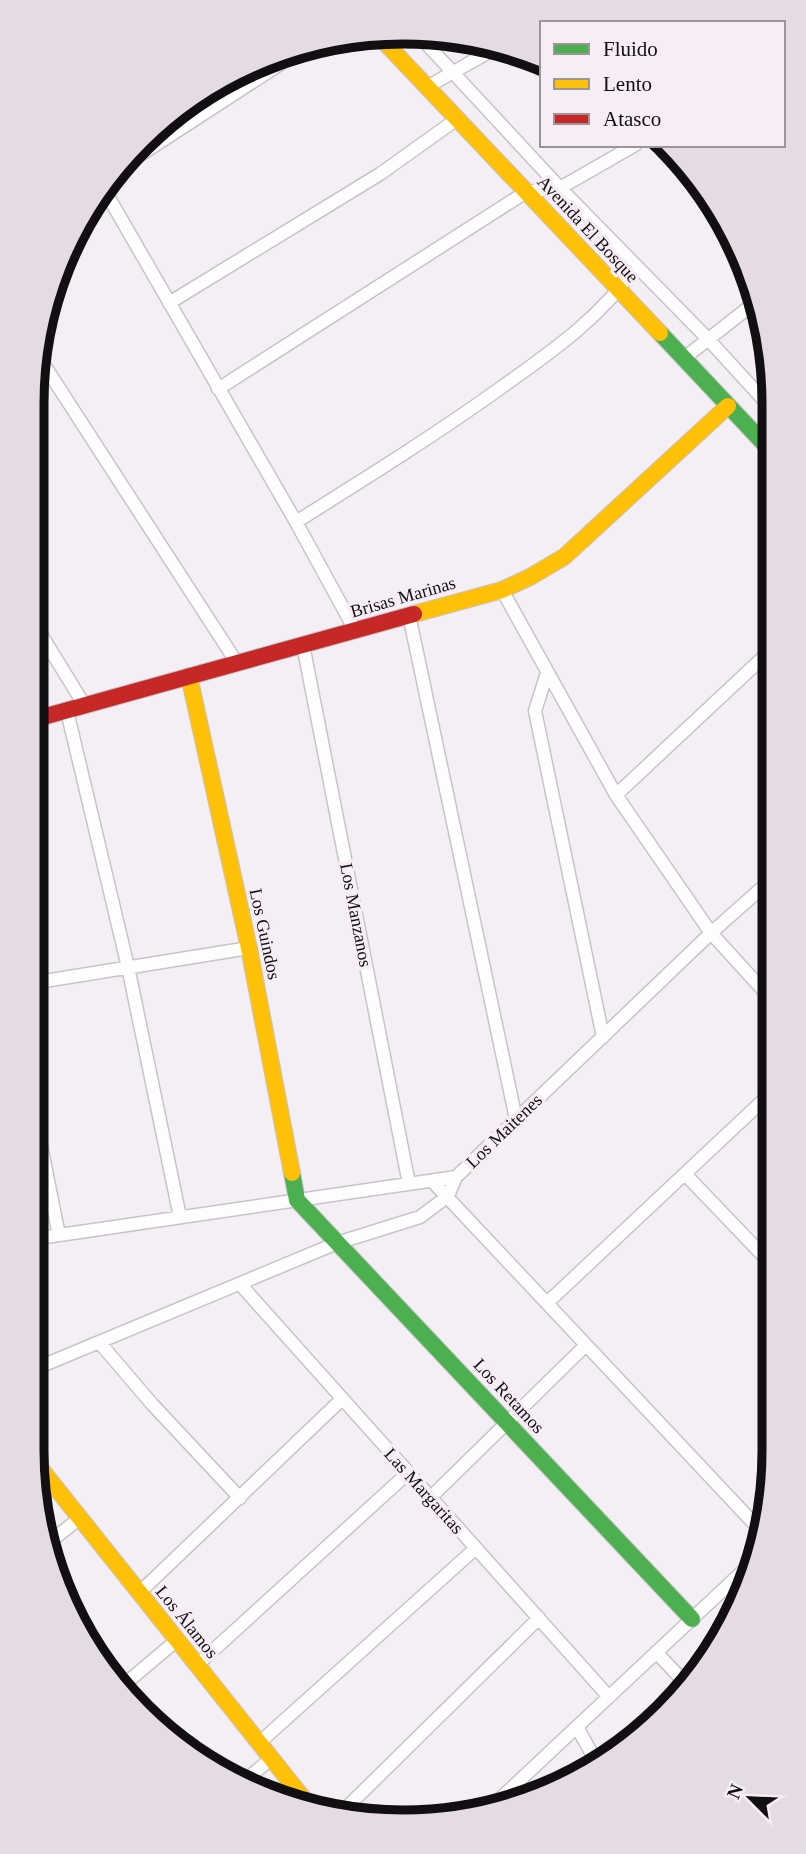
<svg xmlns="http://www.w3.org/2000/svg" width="806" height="1854" font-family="Georgia,serif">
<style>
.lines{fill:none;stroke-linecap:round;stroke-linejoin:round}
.street-casing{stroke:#c7c4c7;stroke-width:15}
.fast-casing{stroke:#c7c4c7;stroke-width:18}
.slow-casing{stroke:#c7c4c7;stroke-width:18}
.jam-casing{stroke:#c7c4c7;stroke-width:18}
.street{stroke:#fdfdfd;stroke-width:12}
.fast{stroke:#4caf50;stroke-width:16}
.slow{stroke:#ffc107;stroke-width:16}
.jam{stroke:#c62828;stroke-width:16}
.labels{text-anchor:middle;stroke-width:7;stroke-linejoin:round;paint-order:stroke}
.street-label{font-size:18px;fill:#120f12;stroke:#f6edf5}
.rim{fill:none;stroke:#120f12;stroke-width:9}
</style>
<rect width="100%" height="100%" fill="#f4eff4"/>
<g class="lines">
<g class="street-casing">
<path id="street" d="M421 38 560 188 708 339 771 408
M227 79 236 93
M427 87 496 48
M117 170 294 55
M105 191 296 522 355 630
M169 303 380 174 457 119
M39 357 237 663
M683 359 757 301
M218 389 526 192 560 188 635 145
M296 522C366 478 435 435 502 387 551 352 602 317 636 266
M502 590 616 795 711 933 773 1001
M409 615 516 1119
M32 620 85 706
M303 645 409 1184
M547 673 535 711 603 1037
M67 711 128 967 180 1217
M616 795 772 649
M32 983 249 948
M32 1101 59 1235
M685 1174 774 1267
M432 1181 761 1531
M32 1239 456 1177 711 933 773 878
M240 1284 609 1697
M547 1303 773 1091
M99 1342 152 1404 240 1498
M32 1370 337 1243 420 1217 448 1196 456 1177
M430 1498 586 1345
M47 1544 80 1518
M139 1593 341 1400
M656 1652 688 1686
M197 1665 408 1473
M119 1689 177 1640
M577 1727 598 1765
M259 1743 476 1548
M243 1782 272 1758
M487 1811 757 1558
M339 1815 539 1618"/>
</g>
<g class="fast-casing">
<path id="fast" d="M660 333 772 452
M292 1173 297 1200 692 1619"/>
</g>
<g class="slow-casing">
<path id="slow" d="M376 33 660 333
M414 614 502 590 530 577 564 557 728 406
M189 676 249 948 292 1173
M33 1459 311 1808"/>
</g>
<g class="jam-casing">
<path id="jam" d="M32 720 414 614"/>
</g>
<use href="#street" class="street"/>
<use href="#fast" class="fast"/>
<use href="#slow" class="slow"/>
<use href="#jam" class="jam"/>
</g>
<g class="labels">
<g class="street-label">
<text transform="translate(588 229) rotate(47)" y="6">Avenida El Bosque</text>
<text transform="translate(403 597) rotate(-16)" y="6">Brisas Marinas</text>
<text transform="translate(356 915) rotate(79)" y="6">Los Manzanos</text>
<text transform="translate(265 934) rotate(78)" y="6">Los Guindos</text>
<text transform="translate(504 1131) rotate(-44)" y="6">Los Maitenes</text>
<text transform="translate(509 1396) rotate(47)" y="6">Los Retamos</text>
<text transform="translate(424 1491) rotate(48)" y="6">Las Margaritas</text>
<text transform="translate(187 1622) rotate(51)" y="6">Los Álamos</text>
</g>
</g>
<path d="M0 0H806V1854H0ZM403 44H403A359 359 0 0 1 762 403V1451A359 359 0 0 1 403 1810H403A359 359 0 0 1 44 1451V403A359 359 0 0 1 403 44Z" fill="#e4dbe3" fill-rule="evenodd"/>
<path class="rim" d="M403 44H403A359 359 0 0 1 762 403V1451A359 359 0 0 1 403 1810H403A359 359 0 0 1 44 1451V403A359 359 0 0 1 403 44Z"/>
<rect x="540" y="21" width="245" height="126" fill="#f6edf5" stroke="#9b949a" stroke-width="2"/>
<rect x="554" y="44" width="35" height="10" fill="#4caf50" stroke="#9b949a" stroke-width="2"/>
<text x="603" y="56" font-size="21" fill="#120f12">Fluido</text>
<rect x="554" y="79" width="35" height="10" fill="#ffc107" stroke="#9b949a" stroke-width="2"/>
<text x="603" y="91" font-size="21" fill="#120f12">Lento</text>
<rect x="554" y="114" width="35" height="10" fill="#c62828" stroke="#9b949a" stroke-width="2"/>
<text x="603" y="126" font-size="21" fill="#120f12">Atasco</text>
<g transform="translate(750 1798) rotate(294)" stroke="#f6edf5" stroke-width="5" paint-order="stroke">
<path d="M0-5L12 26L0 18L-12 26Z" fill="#120f12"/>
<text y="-10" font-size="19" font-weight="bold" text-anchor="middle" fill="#120f12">N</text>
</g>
</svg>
